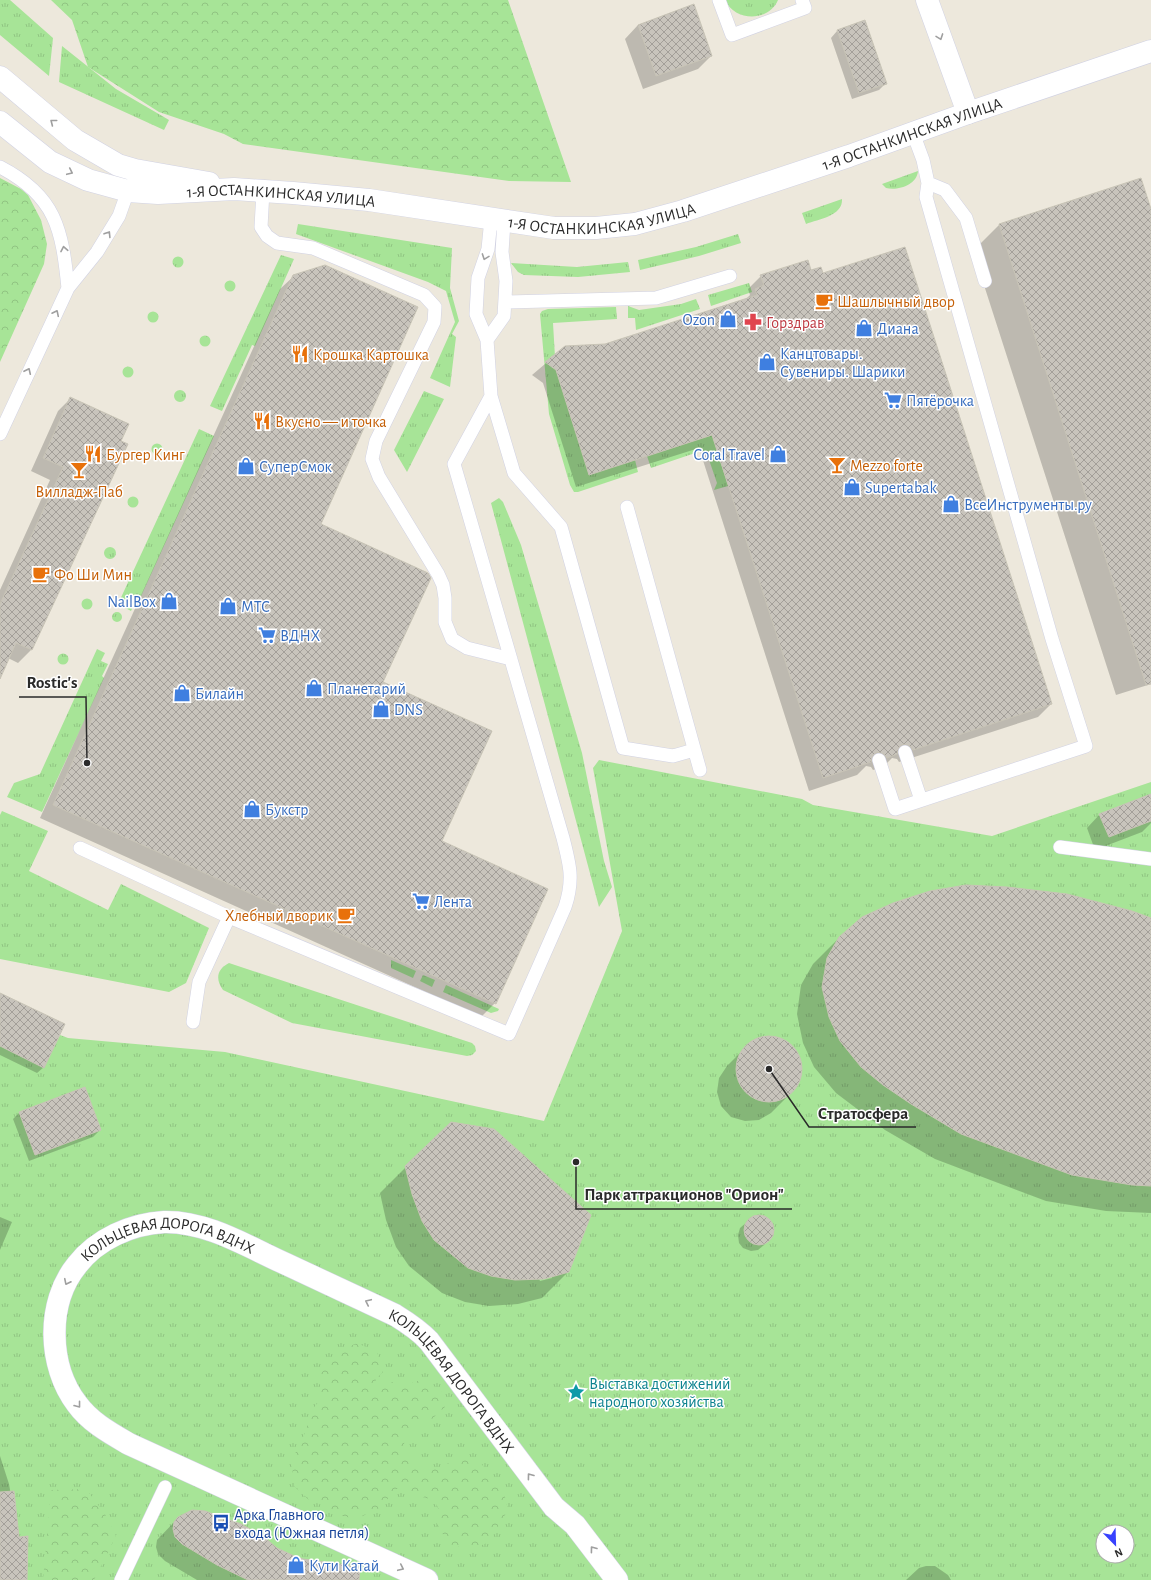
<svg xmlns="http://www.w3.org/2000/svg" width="1151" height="1580" font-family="'Alegreya Sans',sans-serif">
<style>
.grass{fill:url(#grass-tufts);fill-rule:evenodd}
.forest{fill:url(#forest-crowns)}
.shadow{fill:#0003;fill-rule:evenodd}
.building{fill:url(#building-cross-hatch);stroke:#c8c4b6}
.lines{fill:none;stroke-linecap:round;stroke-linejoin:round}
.service-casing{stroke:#d1d2e3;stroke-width:14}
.minor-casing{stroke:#d1d2e3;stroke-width:23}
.tertiary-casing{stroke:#d1d2e3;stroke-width:23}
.service{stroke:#fff;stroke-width:13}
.minor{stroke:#fff;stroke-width:22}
.tertiary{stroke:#fff;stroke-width:22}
.oneway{stroke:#9f9f9f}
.labels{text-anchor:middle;stroke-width:3;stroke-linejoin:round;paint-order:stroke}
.street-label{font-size:16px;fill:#2a2a2a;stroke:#fff}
.food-label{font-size:16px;fill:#c56008;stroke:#fff;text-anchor:start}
.shop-label{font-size:16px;fill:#366cbe;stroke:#fff;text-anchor:start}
.health-label{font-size:16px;fill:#be3a42;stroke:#fff;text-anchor:start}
.culture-label{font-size:16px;fill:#0d838f;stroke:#fff;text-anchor:start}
.transit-label{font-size:16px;fill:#164399;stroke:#fff;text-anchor:start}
.leader{fill:none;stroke:#2a2a2a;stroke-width:1.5}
.callout-dot{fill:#2a2a2a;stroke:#fff;stroke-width:1.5}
.callout-label{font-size:17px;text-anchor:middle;font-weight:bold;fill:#2a2a2a;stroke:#fff;stroke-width:3;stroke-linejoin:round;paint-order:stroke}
</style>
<defs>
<pattern id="grass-tufts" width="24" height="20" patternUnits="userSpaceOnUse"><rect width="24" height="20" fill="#a7e497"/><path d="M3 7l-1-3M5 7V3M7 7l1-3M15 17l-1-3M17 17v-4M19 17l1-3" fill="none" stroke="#90c482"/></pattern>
<pattern id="forest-crowns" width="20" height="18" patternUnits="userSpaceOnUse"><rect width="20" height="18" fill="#a7e497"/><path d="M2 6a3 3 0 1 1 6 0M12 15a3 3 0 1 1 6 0" fill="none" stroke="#90c482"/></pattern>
<pattern id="building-cross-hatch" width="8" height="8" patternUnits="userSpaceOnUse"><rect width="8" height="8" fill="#c8c4bc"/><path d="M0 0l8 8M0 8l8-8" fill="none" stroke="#a39f99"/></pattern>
</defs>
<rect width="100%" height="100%" fill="#ede8dc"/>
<path class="grass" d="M0 0H10L53 38 49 76 0 35Z
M725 0H778C769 22 735 22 725 0Z
M62 46 116 89 169 120 164 130 59 82Z
M918 171C917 185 898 191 886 188L882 184Z
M842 199C843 216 819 219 806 224L802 213Z
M298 224 452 248 450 288 459 321 452 334 456 337 450 387 430 378 455 322 446 291 428 282 296 234Z
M738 234 741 243 699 256 640 270 638 260 696 247Z
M281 255 294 259 255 346 252 345 222 411 210 406Z
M172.5 262a5.5 5.5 0 1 1 11 0a5.5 5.5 0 1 1-11 0Z
M628 262 630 272 578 277 524 275 518 272 511 263 577 267Z
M224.5 286a5.5 5.5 0 1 1 11 0a5.5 5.5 0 1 1-11 0Z
M749 283 752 292 711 306 708 295Z
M696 299 700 309 636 330 635 318H628V306L639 310 681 304Z
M616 307 617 319 553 323 555 357 552 356 548 361 549 365 555 367 589 474 635 460 638 472 578 492H574L570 485 549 414 540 314 542 311 548 309Z
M147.5 317a5.5 5.5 0 1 1 11 0a5.5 5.5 0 1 1-11 0Z
M199.5 341a5.5 5.5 0 1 1 11 0a5.5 5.5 0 1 1-11 0Z
M122.5 372a5.5 5.5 0 1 1 11 0a5.5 5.5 0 1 1-11 0Z
M174 396a6 6 0 1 1 12 0a6 6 0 1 1-12 0Z
M424 391 444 399 407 472 394 450Z
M199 429 214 436 137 605 134 604 131 611 118 604Z
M712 435 728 486 714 490 717 483 707 454 701 451 651 468 647 456Z
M151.5 449a5.5 5.5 0 1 1 11 0a5.5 5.5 0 1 1-11 0Z
M127.5 502a5.5 5.5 0 1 1 11 0a5.5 5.5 0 1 1-11 0Z
M499 498 503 502 521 545 582 753 604 861 612 887 599 907 491 503Z
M104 553a6 6 0 1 1 12 0a6 6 0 1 1-12 0Z
M81.5 604a5.5 5.5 0 1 1 11 0a5.5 5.5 0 1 1-11 0Z
M112 617a5 5 0 1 1 10 0a5 5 0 1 1-10 0Z
M97 649 105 653 101 661 108 664 102 676 104 678 42 812 7 797 14 783 40 774Z
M57.5 659a5.5 5.5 0 1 1 11 0a5.5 5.5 0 1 1-11 0Z
M599 760 802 799 813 805 992 836 1151 782V1580H0V1046L44 1067 60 1035 68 1038 225 1052 544 1121 622 931 593 768ZM1103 1532H1127V1556H1103Z
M2 811 48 831 29 871 108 910 121 884 209 928 186 983 169 992 0 959V815Z
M391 960 416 971 413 978 391 968Z
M229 963 472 1043 475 1046 476 1051 472 1055 467 1056 292 1023 223 990C215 979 217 969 229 963Z
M423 975 435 980 432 987 420 981Z
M446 985 499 1009 498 1011 491 1013 443 992Z"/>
<path class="forest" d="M51 0H508L571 182 509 181 243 144 224 134 159 112 88 67 72 20Z
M0 178 21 189 28 195 41 220 47 244 44 264 0 362Z
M357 1343 377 1352 383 1372 376 1379 374 1391H381L387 1381 406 1385 423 1379 441 1391 445 1407 432 1419 406 1435C399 1461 410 1451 423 1467L443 1468 452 1459 475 1457 503 1488 508 1510 489 1542 470 1550 449 1544 437 1525 438 1508 434 1500 403 1492 398 1488 378 1509 356 1519 338 1515 322 1505 309 1500 295 1487 291 1462 306 1431 310 1413 319 1401 321 1373 331 1364 335 1353Z
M86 1489 105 1514 116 1536 94 1580H43L51 1490Z"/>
<path class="shadow" d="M693 5 711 56 698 69 643 89 625 39 638 25Z
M864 22 886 83 879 90 852 99 831 38 837 31Z
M1140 180 1151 212V684L1116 695 973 251 999 225Z
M810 271 823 275 1051 704 1038 717 899 762 897 759 892 758 883 767 873 770 871 767 866 766 857 775 809 791 699 448 576 487 543 383 532 375 565 347 605 345 746 299 750 295 748 289 761 276Z
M294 276 319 525 382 683 441 842 495 1003 481 1017 40 818 280 289Z
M71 398 128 424 31 650 18 663 0 654V590L50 480 31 471 58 411Z
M1151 807V823L1142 832 1095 850 1087 828 1100 814Z
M1151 919V1213L1106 1211 1046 1201 935 1159 885 1130 836 1093 814 1067 803 1043 797 1014 801 985 813 964 839 938Z
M0 994 44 1067 37 1073 0 1055Z
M774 1038 787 1043 797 1053 801 1066 799 1080 792 1092 771 1113 759 1120 745 1121 731 1117 721 1106 717 1092 719 1078 727 1066 748 1045 760 1039Z
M20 1112 100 1130 93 1137 29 1161 13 1119Z
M406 1167 568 1272 542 1298 518 1304 489 1306 465 1302 442 1293 409 1266 396 1247 386 1220 380 1193ZM552 1276V1278L540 1281 539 1279Z
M761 1215 767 1218 772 1224 773 1231 771 1238 764 1245 758 1250 751 1251 743 1248 739 1243 738 1235 740 1228 747 1222 753 1217Z
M0 1217 12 1222 0 1250Z
M0 1456 9 1484 26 1580H0Z
M179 1517 277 1549 354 1580H197L165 1561 158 1554 156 1547 157 1540Z
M926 1566H935L948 1575 951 1580H906L919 1568Z"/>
<path class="building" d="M694 4 712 56 656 76 638 25Z
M865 20 887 84 859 93 837 30Z
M1141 178 1151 209V684L1146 685 999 224Z
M905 247 1052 704 913 750 910 746 903 744 899 747 897 754 887 758 884 754 877 752 873 755 871 762 823 778 712 435 589 475 556 370 545 362 565 346 605 344 757 295 755 289 764 285 760 275 808 260 811 270 821 267 823 273Z
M325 265 418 307 321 524 428 573 431 578 383 682 492 731 442 841 548 889 496 1004 53 805 293 275Z
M70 397 129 424 121 441 128 444 32 650 16 643 0 679V604L63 467 43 458Z
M1151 794V821L1109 837 1099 814Z
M966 885 1007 887 1067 894 1132 911 1151 918V1186L1132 1185 1072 1175 961 1134 911 1104 883 1085 861 1067 840 1041 829 1017 822 987 827 958 839 937 862 917 893 903 930 891Z
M0 993 65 1024 44 1068 0 1046Z
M736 1069a33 33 0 1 1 66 0a33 33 0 1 1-66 0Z
M85 1087 101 1130 35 1155 19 1112Z
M451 1122 494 1129 591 1215 569 1272 544 1279 515 1280 491 1276 468 1268 434 1240 422 1221 412 1194 405 1166Z
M744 1230a15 15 0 1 1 30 0a15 15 0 1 1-30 0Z
M14 1491 19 1537 28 1536 27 1580H0V1492Z
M192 1510 205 1511 241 1524 264 1537 277 1548 294 1556 303 1559 360 1567 359 1580H248L217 1565 182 1544 175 1537 173 1529 174 1522 178 1517Z"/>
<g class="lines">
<g class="service-casing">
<path id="service" d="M719 0 732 35 805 8 802 0
M913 133 923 160 928 183 945 190 966 218 985 281
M0 167C56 196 62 229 68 288
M263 191 261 227 267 236 277 243 313 248 424 295 435 307 434 322 376 441 372 459 379 477 438 574 443 585 445 598V622L452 639 467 648 511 659
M491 219 488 249 478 278 476 314 487 340 491 396 514 473 561 527 623 748 673 756 694 750
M505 302 656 298 730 276
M487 340 504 316 506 281 502 252 504 221
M0 434 68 288 97 252 119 216 130 185
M627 507 700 770
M905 752 921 800
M879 760 895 809 1086 746 1052 639 926 197 928 183
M1060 847 1151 859
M80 848 229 917 509 1034 565 907C574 880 570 865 563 838L454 464 491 396
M193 1022 199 982 229 917
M121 1580 165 1487"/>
</g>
<g class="minor-casing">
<g id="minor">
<path d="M927 0 968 113"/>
<path id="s1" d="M427 1580 129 1444C110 1433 90 1422 77 1404 48 1366 46 1303 77 1265 97 1239 131 1224 164 1222 207 1221 248 1247 286 1264 322 1281 359 1298 395 1315 408 1323 419 1330 429 1341L554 1507 575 1525 617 1580"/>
</g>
</g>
<g class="tertiary-casing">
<g id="tertiary">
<path d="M0 77 75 140 118 165 135 170 209 183"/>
<path id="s2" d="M0 122 50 162 88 180 128 191 158 193 234 189 293 193 369 200 554 228H596L635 224 683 211 849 156 968 113 1151 51"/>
</g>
</g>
<use href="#service" class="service"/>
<use href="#minor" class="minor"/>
<use href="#tertiary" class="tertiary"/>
</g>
<defs><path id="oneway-chevron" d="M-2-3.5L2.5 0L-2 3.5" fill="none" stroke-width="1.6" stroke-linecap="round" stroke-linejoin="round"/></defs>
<g class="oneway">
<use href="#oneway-chevron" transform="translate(940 37) rotate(70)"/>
<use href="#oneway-chevron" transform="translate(53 122) rotate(-142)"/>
<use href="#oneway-chevron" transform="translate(70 172) rotate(25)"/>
<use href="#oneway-chevron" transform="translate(108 234) rotate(-58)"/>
<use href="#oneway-chevron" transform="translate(64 249) rotate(-101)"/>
<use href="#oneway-chevron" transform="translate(485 257) rotate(110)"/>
<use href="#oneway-chevron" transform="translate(56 313) rotate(-64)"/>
<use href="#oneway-chevron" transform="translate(28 371) rotate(-65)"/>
<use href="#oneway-chevron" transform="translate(67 1282) rotate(116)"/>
<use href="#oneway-chevron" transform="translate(368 1302) rotate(-155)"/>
<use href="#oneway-chevron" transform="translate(78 1405) rotate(52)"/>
<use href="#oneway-chevron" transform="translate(530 1476) rotate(-127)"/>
<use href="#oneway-chevron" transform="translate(593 1549) rotate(-127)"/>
<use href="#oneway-chevron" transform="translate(401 1568) rotate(25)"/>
</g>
<defs>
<g id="cafe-bare" transform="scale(1.38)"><path d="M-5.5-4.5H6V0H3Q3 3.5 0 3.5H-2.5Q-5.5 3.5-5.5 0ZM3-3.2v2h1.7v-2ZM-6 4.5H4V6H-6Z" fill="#e8710a" stroke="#fff" stroke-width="2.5" paint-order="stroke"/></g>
<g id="shop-bare" transform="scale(1.38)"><path d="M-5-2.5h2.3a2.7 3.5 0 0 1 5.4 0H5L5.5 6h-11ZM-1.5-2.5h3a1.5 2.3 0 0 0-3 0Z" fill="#3f7fe0" stroke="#fff" stroke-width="2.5" paint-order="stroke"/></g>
<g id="pharmacy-bare" transform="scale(1.38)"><path d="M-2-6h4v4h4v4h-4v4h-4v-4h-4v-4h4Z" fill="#e0444e" stroke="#fff" stroke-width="2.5" paint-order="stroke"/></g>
<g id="restaurant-bare" transform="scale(1.38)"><path d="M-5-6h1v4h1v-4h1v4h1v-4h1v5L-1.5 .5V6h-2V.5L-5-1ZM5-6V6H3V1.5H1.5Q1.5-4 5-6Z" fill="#e8710a" stroke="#fff" stroke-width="2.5" paint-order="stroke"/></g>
<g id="supermarket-bare" transform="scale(1.38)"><path d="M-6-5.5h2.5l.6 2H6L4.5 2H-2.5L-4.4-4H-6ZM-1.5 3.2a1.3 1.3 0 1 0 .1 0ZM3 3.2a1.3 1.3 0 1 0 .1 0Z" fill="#3f7fe0" stroke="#fff" stroke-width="2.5" paint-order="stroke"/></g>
<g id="bar-bare" transform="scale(1.38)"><path d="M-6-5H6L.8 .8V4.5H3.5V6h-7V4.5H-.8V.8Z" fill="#e8710a" stroke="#fff" stroke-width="2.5" paint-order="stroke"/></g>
<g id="sight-bare" transform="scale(1.38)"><path d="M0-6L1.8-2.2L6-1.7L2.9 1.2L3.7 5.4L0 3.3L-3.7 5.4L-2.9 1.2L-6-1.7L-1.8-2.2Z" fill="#0f9aa8" stroke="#fff" stroke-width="2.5" paint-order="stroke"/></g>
<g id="bus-bare" transform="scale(1.38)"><path d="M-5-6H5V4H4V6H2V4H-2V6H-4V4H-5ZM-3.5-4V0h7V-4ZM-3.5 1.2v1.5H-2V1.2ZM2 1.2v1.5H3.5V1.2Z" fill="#1a4fb4" stroke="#fff" stroke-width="2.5" paint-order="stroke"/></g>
</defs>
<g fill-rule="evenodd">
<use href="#cafe-bare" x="824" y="301"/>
<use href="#shop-bare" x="728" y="319"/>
<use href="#pharmacy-bare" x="753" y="322"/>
<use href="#shop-bare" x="864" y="328"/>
<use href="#restaurant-bare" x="300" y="354"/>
<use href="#shop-bare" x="767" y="362"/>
<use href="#supermarket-bare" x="893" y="400"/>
<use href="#restaurant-bare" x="262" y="421"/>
<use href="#restaurant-bare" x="93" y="454"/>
<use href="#shop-bare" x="778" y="454"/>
<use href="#bar-bare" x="837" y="465"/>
<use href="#shop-bare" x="246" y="466"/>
<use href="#bar-bare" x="79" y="470"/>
<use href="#shop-bare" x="852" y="487"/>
<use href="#shop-bare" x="951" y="504"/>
<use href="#cafe-bare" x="41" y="574"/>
<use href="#shop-bare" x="169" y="601"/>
<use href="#shop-bare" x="228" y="606"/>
<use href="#supermarket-bare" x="267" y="635"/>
<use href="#shop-bare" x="314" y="688"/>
<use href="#shop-bare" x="182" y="693"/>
<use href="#shop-bare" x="381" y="709"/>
<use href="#shop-bare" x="252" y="809"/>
<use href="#supermarket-bare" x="421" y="901"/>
<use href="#cafe-bare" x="346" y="915"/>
<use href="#sight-bare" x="576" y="1392"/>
<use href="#bus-bare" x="221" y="1523"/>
<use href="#shop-bare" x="296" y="1565"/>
</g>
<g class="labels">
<g class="street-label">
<text dy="6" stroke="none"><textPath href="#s2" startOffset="949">1-Я ОСТАНКИНСКАЯ УЛИЦА</textPath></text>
<text dy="6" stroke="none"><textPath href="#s2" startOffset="301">1-Я ОСТАНКИНСКАЯ УЛИЦА</textPath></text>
<text dy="6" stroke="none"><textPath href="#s2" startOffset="625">1-Я ОСТАНКИНСКАЯ УЛИЦА</textPath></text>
<text dy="6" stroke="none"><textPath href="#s1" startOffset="644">КОЛЬЦЕВАЯ ДОРОГА ВДНХ</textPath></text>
<text dy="6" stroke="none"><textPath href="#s1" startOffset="980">КОЛЬЦЕВАЯ ДОРОГА ВДНХ</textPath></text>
</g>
<g class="food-label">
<text x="837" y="307">Шашлычный двор</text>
<text x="313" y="360">Крошка Картошка</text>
<text x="275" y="427">Вкусно — и точка</text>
<text x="106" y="460">Бургер Кинг</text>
<text x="850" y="471">Mezzo forte</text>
<text x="79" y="497" text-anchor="middle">Вилладж-Паб</text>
<text x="54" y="580">Фо Ши Мин</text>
<text x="333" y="921" text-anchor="end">Хлебный дворик</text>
</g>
<g class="shop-label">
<text x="715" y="325" text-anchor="end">Ozon</text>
<text x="877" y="334">Диана</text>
<text x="780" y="359">Канцтовары.<tspan x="780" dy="18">Сувениры. Шарики</tspan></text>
<text x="906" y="406">Пятёрочка</text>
<text x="765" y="460" text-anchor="end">Coral Travel</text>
<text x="259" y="472">СуперСмок</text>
<text x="865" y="493">Supertabak</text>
<text x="964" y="510">ВсеИнструменты.ру</text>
<text x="156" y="607" text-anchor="end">NailBox</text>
<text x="241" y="612">МТС</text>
<text x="280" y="641">ВДНХ</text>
<text x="327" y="694">Планетарий</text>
<text x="195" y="699">Билайн</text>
<text x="394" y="715">DNS</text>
<text x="265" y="815">Букстр</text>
<text x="434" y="907">Лента</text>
<text x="309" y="1571">Кути Катай</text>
</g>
<g class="health-label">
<text x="766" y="328">Горздрав</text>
</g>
<g class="culture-label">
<text x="589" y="1389">Выставка достижений<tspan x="589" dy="18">народного хозяйства</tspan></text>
</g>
<g class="transit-label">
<text x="234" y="1520">Арка Главного<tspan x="234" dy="18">входа (Южная петля)</tspan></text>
</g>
</g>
<path class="leader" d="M87 763L86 697H19M769 1069L809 1127H916M576 1162L576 1209H792"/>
<g class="callout-dot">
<circle cx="87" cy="763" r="4"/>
<circle cx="769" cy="1069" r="4"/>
<circle cx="576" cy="1162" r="4"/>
</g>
<g class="callout-label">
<text x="52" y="688">Rostic's</text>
<text x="863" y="1119">Стратосфера</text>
<text x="684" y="1200">Парк аттракционов "Орион"</text>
</g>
<g transform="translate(1115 1544) rotate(157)"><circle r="19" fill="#ffffff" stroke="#aaaaaa"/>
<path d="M0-3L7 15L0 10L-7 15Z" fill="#3842fe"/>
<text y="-6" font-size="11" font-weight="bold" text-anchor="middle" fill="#2a2a2a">N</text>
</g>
</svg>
